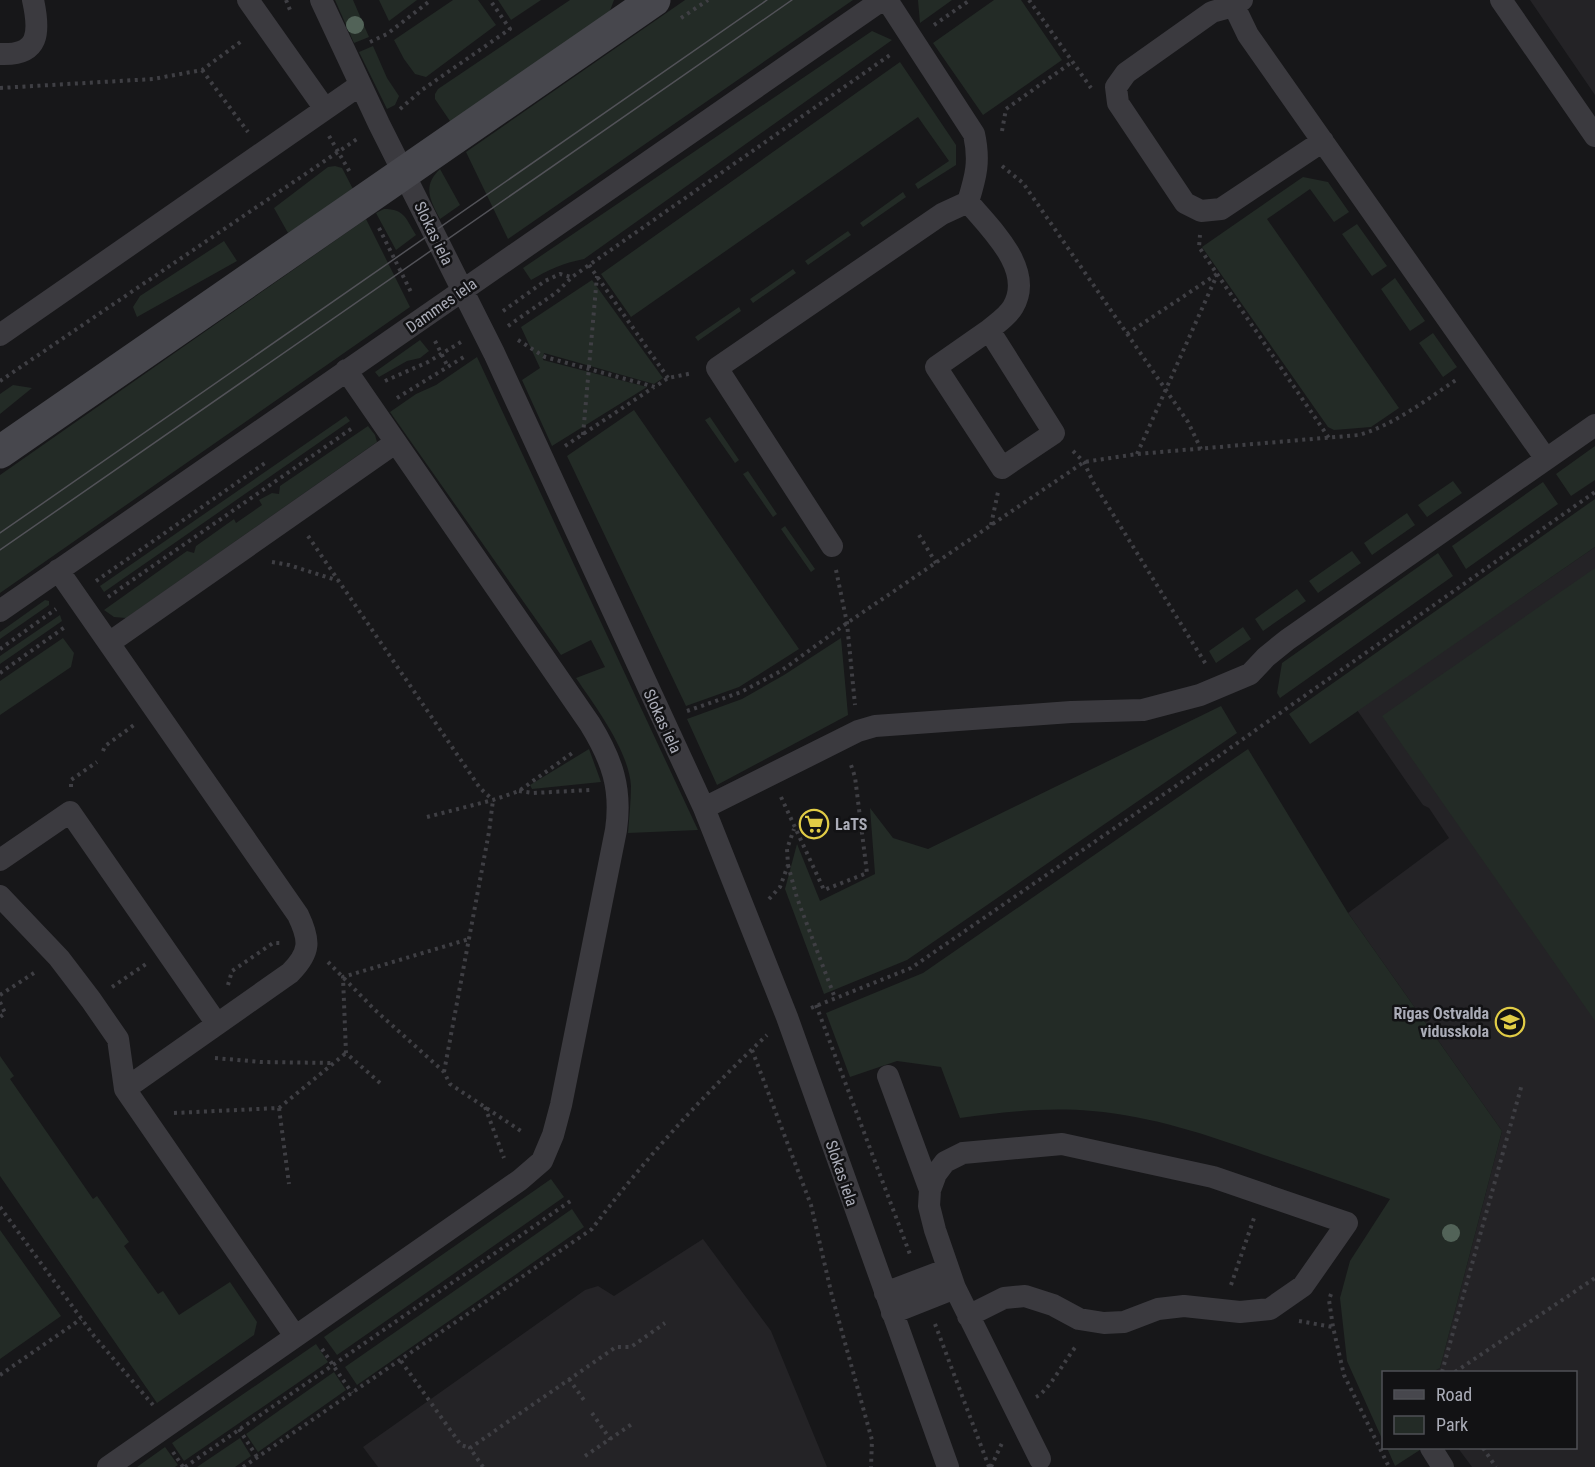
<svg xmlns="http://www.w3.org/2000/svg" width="1595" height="1467" font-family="'Roboto Condensed',sans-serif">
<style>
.built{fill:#242326}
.green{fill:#232b26}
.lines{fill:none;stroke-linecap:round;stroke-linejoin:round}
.path{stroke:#3f3f44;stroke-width:4;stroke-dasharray:3 4.5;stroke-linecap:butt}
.street{stroke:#3b3a3f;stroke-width:22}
.secondary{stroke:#47474d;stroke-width:33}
.tram{stroke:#525258;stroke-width:1.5}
.tree{fill:#526358}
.labels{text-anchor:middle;stroke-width:5;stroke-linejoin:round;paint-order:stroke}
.street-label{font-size:16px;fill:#aaacb7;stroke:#121214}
.poi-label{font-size:16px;font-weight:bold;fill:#aaacb7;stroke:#121214;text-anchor:start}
</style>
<rect width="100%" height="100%" fill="#171719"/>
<path class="built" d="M1530 0H1595V95Z
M1595 547V1467H1472L1458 1448H1576V1372H1433L1440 1368 1502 1131 1348 913 1449 838 1429 808 1423 805 1408 784 1357 710Z
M703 1239 771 1331 827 1467H378L363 1447 585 1290 598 1286 614 1296Z"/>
<path class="green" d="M335 0H353L369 37 354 43Z
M379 0H417L389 21Z
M453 0H478L496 25 426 77 415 74 404 59 394 40Z
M498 0H541L511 20Z
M570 0H614L608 16 452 124 435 99V94L438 89Z
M685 0H853L508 239 466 152Z
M918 0H952L920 23Z
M994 0H1021L1062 60 983 115 933 43Z
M872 31 892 40 584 259C563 263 548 270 531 280L523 268Z
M373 46 387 78 399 96 395 105 387 109 359 52Z
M900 62 956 145V165L918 189 915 184 949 161 918 117 631 317 601 274Z
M335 166 342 168 354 191 288 233 274 208 328 167Z
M440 169 460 205 440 219C430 200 422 186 440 169Z
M1303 177 1328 182 1349 212 1334 222 1310 189 1267 219 1399 408 1371 427 1334 430 1328 427 1202 247Z
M903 192 906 197 863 227 860 223Z
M384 209C405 209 406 219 416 235L396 250 376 213Z
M366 219 410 307 0 593V475Z
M1357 224 1387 266 1372 276 1342 234Z
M848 231 851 235 808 265 805 261Z
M224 241 237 261 137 317 133 307 140 296Z
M793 269 796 273 753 303 750 299Z
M1395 278 1425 321 1410 331 1381 289Z
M592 280 663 378 654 384 544 353 543 360 647 387 552 446 522 380 540 368 521 327Z
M739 307 741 311 698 341 695 337Z
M1433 333 1457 367 1443 377 1419 343Z
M420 340 429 351 420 358 407 361 379 377 375 372Z
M477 357 698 830 628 833C629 818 631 802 631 786 629 751 595 706 576 678L605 667 591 640 561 655 390 412 416 394 436 385Z
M13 385 32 388 0 414V394Z
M634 410 799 649 739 687 686 706 567 456Z
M346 416 350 421 104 592 100 586Z
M710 417 739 460 735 463 705 420Z
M368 426 375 435 377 442 126 618 114 617 104 610 187 551 194 553 196 546 234 519 236 523 262 505 259 500 272 493 279 494 280 486Z
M1595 446V480L1571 496 1556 474Z
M748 471 777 514 773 517 743 474Z
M1453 481 1462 493 1427 517 1418 505Z
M1543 482 1558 504 1466 569 1452 546Z
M1595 499V547L1310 744 1289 714Z
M1407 513 1415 525 1372 555 1364 543Z
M785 526 815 569 811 572 781 529Z
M1352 551 1361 563 1318 593 1309 581Z
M1438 553 1453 576 1280 698 1277 693 1282 663Z
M1595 568V1021L1382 716Z
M1297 589 1306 601 1263 631 1255 619Z
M45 600 49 601V605L0 639V632Z
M60 615 62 621 0 664V656Z
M1243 627 1251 639 1216 663 1209 651Z
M63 638 74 653 71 667 0 715V681Z
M841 638 848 715 717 785 687 719 742 699 784 675Z
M1221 706 1237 733 907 960 824 994 785 889 797 844 820 901 875 874 870 808 893 838 928 849Z
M589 749 601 782 532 789 530 785Z
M1248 749 1348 913 1502 1131 1440 1368 1433 1372H1384L1383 1441 1347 1361 1340 1298 1350 1261 1390 1199C1348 1184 1306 1169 1264 1155 1208 1135 1152 1116 1092 1111 1047 1107 1004 1112 960 1118L941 1067 897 1061 850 1077 826 1013 923 973Z
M0 1056 14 1076 10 1079 93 1199 97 1196 129 1242 124 1246 158 1294 163 1291 179 1315 230 1282 257 1322 254 1335 157 1403 0 1176Z
M551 1179 564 1197 337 1355 324 1337Z
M572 1209 584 1227 357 1385 345 1367Z
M0 1230 61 1316 0 1359Z
M316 1344 328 1362 184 1461 172 1443Z
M334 1372 346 1390 258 1452 246 1434Z
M240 1438 251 1456 235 1467H197Z
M165 1447 178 1465 175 1467H137Z
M1387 1448H1423L1395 1466Z"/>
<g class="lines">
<path class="path" d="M286 0 290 10
M1029 0 1091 88
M681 18 708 0
M934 25 970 0
M370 42 387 34 431 0
M202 70 248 132
M0 88 153 79 202 70 243 40
M400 109 422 90 510 29 490 0
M1002 131 1006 109 1072 62
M329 136 351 174
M1002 166 1023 183 1188 422 1201 449
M379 228 412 294
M589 265 668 378
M1217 274 1329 438
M503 311 545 281 560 274 571 277
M508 326 557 292 572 277 890 55
M1127 334 1217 274 1199 247 1200 235
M518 340 545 357 655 387 668 378 693 373
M435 341 448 367
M0 381 357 139
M385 381 428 362 461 342
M397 398 467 355
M583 435 597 276
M565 446 654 387
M1073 451 1084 462 1093 482 1207 666
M1137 454 1217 275
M991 525 998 492
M919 535 936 563
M308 536 480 788 493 800
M272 562 289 565 339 581
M836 570 847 623 855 705
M96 581 265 463
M108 597 354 427
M0 649 56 609
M0 673 65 627
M687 711 741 692 781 671 847 623 1084 462 1137 454 1359 435C1396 424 1427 399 1459 378
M103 751 105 746 134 725
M71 787V780L97 762
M519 791 533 793 590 790
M781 797 824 890 867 873 855 777 850 762
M427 817 493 800 519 791 575 751
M788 865 797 898 835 998
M769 899 780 887 788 865 787 849 794 829
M328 962 374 1009 444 1072 450 1084 524 1133
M228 985 232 971 273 943H280
M112 987 146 964
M0 995 37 971
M0 1002 5 1013 0 1017
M816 1005 911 1257
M811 1008 911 968 1196 772 1595 492
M752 1050 811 1205 832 1296 872 1440 871 1467
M215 1058 261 1062 334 1063
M444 1072 489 832 493 800
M380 1083 346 1053 343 977 469 939
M485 1107 504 1158
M279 1108 289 1184
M174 1113 279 1108 346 1053
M0 1207 94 1336 153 1405
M1231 1285 1254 1218
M1331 1294 1329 1300 1333 1327 1344 1375 1389 1467
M1299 1321 1333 1327
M935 1324 989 1467
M322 1349 352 1393
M401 1361 461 1445 470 1448
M1442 1372 1522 1084
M1455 1372 1595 1278
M0 1375 81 1319
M569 1379 586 1403
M1036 1397C1049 1391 1066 1358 1077 1345
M592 1413 610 1439
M239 1429 257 1457
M1483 1448 1496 1467
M173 1452 183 1467
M585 1456 632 1424
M185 1467 572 1200
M243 1467 592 1229C644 1160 703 1095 767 1035
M483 1467 470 1448 616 1347H631L665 1323
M991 1467 1002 1443"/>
<path class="street" d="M248 0 325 109
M321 0 379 124 494 353 704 808 787 1017 948 1467
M887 0 974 134C980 161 976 176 968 202
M1242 0 1234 6 1212 12 1126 73 1116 87 1118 103 1185 203 1201 211 1221 209 1323 141
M1501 0 1595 136
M1234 6 1248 35 1546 459
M0 54C40 56 40 32 33 0
M968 202C991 229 1035 270 1013 307 1008 316 997 323 989 330L1054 433 1002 468 936 367 989 330
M0 335 360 85
M832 546 717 368 942 214 968 202
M58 570 298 915C310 940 311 952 290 973L125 1089
M0 611 882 0
M109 643 395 443
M704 808 858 731 875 726 1071 712 1143 710 1200 695 1250 674 1266 657 1287 640 1595 425
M0 860 70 812 217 1024
M0 896 59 958 91 1000 118 1039 125 1089 295 1336
M888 1076 930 1190
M885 1293 948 1269
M892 1313 955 1288
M968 1316 1004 1298 1025 1296 1053 1305 1079 1319 1104 1323 1124 1322 1158 1309 1184 1306 1240 1312 1270 1309 1303 1286 1347 1223 1213 1177 1062 1144 963 1153 945 1162 936 1174 930 1190 929 1206 935 1230 955 1288 1040 1459
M1431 1448 1443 1467
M108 1467 520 1180 542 1161 553 1135 561 1105 616 830C622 788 612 760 590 724L346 370"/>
<path class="secondary" d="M0 452 654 0"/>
<path class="tram" d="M0 533 767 0
M0 550 792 0"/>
</g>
<g class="tree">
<circle cx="355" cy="25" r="9"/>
<circle cx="1451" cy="1233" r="9"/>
</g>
<defs>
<g id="supermarket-ring" transform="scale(1.5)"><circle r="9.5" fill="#121214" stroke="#e1cc46" stroke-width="1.5"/><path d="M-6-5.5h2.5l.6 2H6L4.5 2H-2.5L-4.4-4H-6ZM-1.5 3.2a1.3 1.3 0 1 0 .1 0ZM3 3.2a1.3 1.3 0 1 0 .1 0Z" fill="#e1cc46"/></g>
<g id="school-ring" transform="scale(1.5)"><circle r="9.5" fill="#121214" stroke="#e1cc46" stroke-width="1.5"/><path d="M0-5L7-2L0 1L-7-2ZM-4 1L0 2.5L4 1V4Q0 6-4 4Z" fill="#e1cc46"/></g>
</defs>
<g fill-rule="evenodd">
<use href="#supermarket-ring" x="814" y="824"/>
<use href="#school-ring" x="1510" y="1022"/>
</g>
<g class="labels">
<g class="street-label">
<text transform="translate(434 233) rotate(64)" y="6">Slokas iela</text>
<text transform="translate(441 305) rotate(-35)" y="6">Dammes iela</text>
<text transform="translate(663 721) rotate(65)" y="6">Slokas iela</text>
<text transform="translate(842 1173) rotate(71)" y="6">Slokas iela</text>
</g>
<g class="poi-label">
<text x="835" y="830">LaTS</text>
<text x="1489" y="1019" text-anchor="end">Rīgas Ostvalda<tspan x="1489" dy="18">vidusskola</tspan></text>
</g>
</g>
<rect x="1382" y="1371" width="195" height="78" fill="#121214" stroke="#4f5055" stroke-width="1.5"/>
<rect x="1394" y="1390" width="30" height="9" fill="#47474d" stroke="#4f5055" stroke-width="1.5"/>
<text x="1436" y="1401" font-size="18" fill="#aaacb7">Road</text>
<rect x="1394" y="1416" width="30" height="18" fill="#232b26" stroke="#4f5055" stroke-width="1.5"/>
<text x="1436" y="1431" font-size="18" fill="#aaacb7">Park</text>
</svg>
